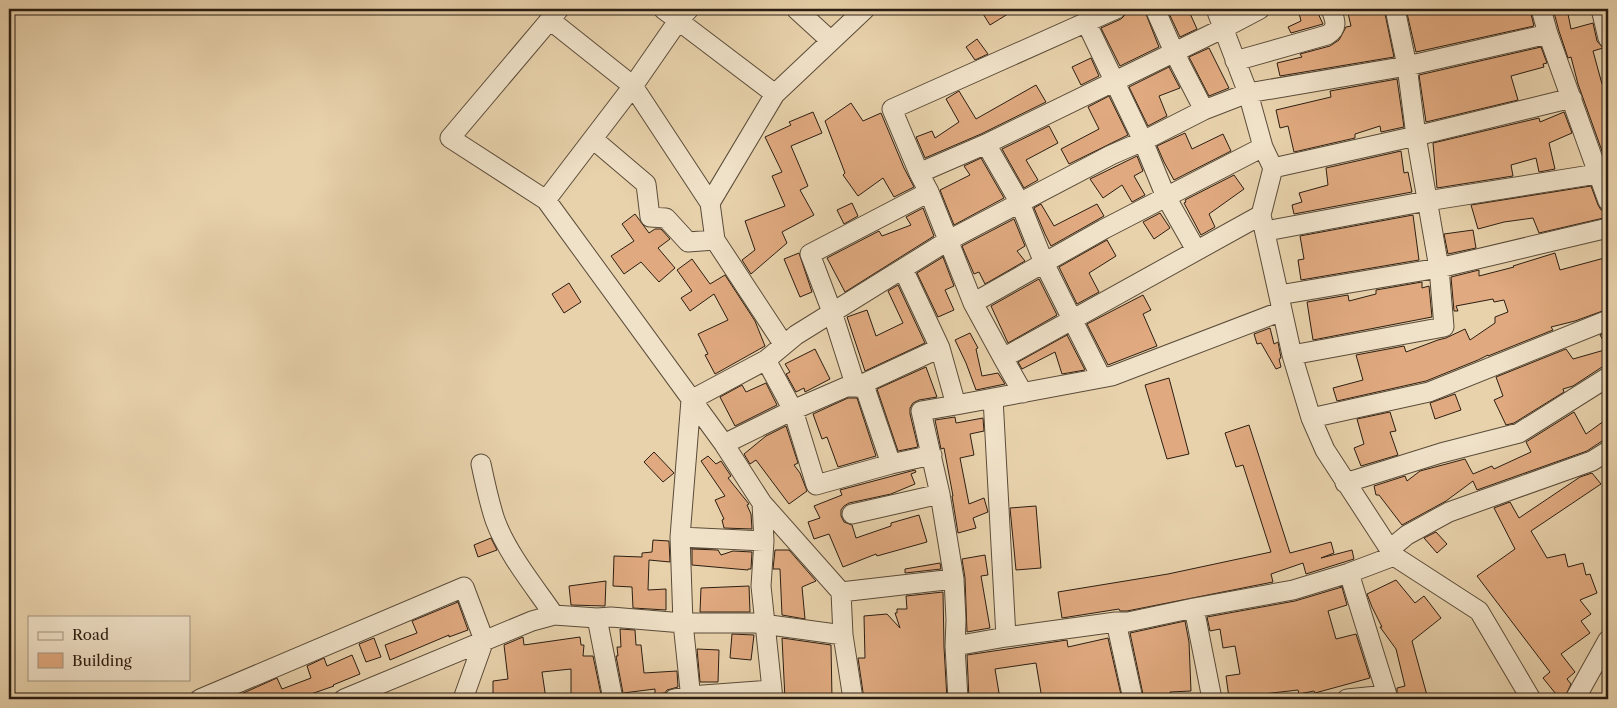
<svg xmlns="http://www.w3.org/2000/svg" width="1617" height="708" font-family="'Libre Caslon Text',serif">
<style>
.building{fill:#e0a97f;stroke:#2b1e12}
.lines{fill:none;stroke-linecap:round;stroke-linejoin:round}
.minor-casing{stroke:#5a4b38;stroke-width:21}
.minor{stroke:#f0e2c9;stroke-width:19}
</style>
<rect width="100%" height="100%" fill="#e8d2ac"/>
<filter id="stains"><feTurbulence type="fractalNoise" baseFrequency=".004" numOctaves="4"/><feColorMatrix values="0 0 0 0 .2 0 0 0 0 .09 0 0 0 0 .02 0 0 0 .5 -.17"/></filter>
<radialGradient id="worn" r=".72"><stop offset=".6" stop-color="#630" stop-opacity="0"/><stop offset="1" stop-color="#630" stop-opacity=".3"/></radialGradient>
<path class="building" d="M980 9H1016L990 25Z
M1127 9H1144L1159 47 1120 66 1101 28 1121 19 1125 15Z
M1167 9H1188L1197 29 1180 37Z
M1298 9H1316L1323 24 1291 33 1288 27 1301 21Z
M1347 9H1384L1394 57 1280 76 1277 63 1302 57 1300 54 1330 46 1339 40 1346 27 1351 26Z
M1406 9H1499V14L1530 10 1534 26 1416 52Z
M1553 9H1567L1571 29 1593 23 1597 41 1603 48 1593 51 1602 84 1608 83V165H1607L1578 84 1571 57 1568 58 1559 31Z
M977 39 988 54 975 60 966 47Z
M1541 47 1547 63 1543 64 1544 67 1511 76 1518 100 1426 122 1419 75Z
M1209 48 1229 88 1209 96 1189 57Z
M1091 58 1099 76 1081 85 1072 67Z
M1169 67 1180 88 1159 96 1167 116 1148 126 1129 87Z
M1397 79 1404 127 1381 132 1380 126 1355 134V138L1294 152 1288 126 1280 128 1276 110 1331 97 1330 91Z
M1036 85 1046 102 981 134 925 158 916 137 932 131 935 138 959 122 946 99 959 91 976 119Z
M1109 96 1128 135 1069 164 1061 149 1099 129 1088 107Z
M851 103 863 121 881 113 904 168 914 187 894 197 883 178 858 196 843 175 845 173 825 121Z
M813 112 822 133 791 146 808 186 800 190 814 215 782 232 787 243 751 274 742 260 755 250 745 221 785 206 772 176 782 172 765 137 791 125 789 122Z
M1564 112 1572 133 1549 143 1555 169 1539 172 1536 158 1511 165 1513 176 1437 188 1433 143 1539 118 1540 122Z
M1049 126 1058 143 1026 160 1038 180 1024 188 1002 149Z
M1185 133 1192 149 1223 134 1231 151 1174 180 1164 162 1157 146Z
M1401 151 1404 173 1408 172 1412 192 1294 214 1292 205 1302 202 1299 193 1328 185 1326 168Z
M1137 156 1143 171 1134 176 1145 195 1132 202 1122 185 1103 198 1090 179Z
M981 158 1004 198 954 225 940 190 970 175 964 166Z
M1234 175 1244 189 1209 214 1215 227 1201 235 1184 203 1186 202 1185 200Z
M1591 186 1598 205 1601 210 1608 212V217L1539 233 1533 218 1504 222 1478 229 1471 205Z
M852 203 858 216 844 224 837 210Z
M1041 204 1054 226 1097 204 1104 216 1051 246 1045 234 1034 208Z
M923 208 934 236 845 292 827 258 879 231 882 236 911 225 906 217Z
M1160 213 1170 228 1154 239 1143 222Z
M635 214 649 233 655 229H661L670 239 658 248 675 268 659 282 641 262 624 274 611 256 634 241 622 224Z
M1413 215 1419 260 1301 280 1298 260 1304 259 1300 236Z
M1014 219 1025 246 1017 251 1025 261 985 284 979 272 974 274 962 246Z
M1473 230 1476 248 1448 254 1444 234Z
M1107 240 1116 256 1089 273 1099 292 1077 304 1059 267Z
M799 253 812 292 800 297 784 259Z
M1555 253 1560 270 1608 257V309L1575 321 1551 327 1553 330 1488 356V355L1478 360 1426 381 1337 401 1333 388 1363 380 1356 355 1404 346 1406 352 1438 340 1446 338 1465 329 1470 340 1495 323V317L1508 312 1504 300 1494 302 1493 299 1456 306 1458 311H1454L1451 277 1479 270V276L1514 267 1513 266Z
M943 257 954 286 945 290 954 310 938 317 917 273Z
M692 259 710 284 725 275 755 321 765 346 715 374 705 355 708 354 698 334 728 320 714 294 690 311 681 298 692 291 677 270Z
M1039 279 1057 315 1008 343 991 306Z
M1422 282V288L1429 286 1432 317 1313 340 1307 302 1348 295 1349 301 1376 294V290Z
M569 283 581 302 564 313 552 294Z
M898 285 925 343 865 371 847 317 867 310 876 336 903 323 888 291Z
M1143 295 1151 310 1143 314 1157 346 1108 365 1087 324Z
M1270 328 1274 344 1278 342 1281 358 1279 359 1281 367 1276 369 1261 343 1257 344 1254 334Z
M1608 332V366L1602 367 1573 386 1563 389 1564 392 1514 423 1506 425 1494 400 1503 396 1496 377 1566 349 1573 359 1608 349 1600 335Z
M970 333 978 348 976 349 982 376 998 373 1005 384 976 390 966 363 955 340Z
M1067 335 1085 370 1062 374 1055 352 1022 369 1018 362Z
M815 349 830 379 805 392 804 388 796 392 786 374 790 372 785 364Z
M926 367 937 397 919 400 913 403 910 408V414L918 447 898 451 877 389Z
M1169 378 1189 454 1167 459 1145 385Z
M766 383 777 405 735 426 720 397 742 385 746 392Z
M1455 394 1461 410 1435 419 1430 403Z
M848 398H857L876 456 838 467 827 437 822 439 813 414Z
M1390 412 1396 431 1390 432 1398 455 1361 466 1354 448 1364 444 1357 419Z
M1574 412 1586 434 1608 418V440L1602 441 1587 451 1477 490 1473 481 1446 501 1402 525 1379 495H1376L1374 486 1405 476 1407 481 1420 471 1465 459 1473 474 1492 466 1494 469 1531 452 1526 442Z
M955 417 956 423 983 418 984 431 970 434 974 455 960 458 969 504 984 498 988 512 973 518 976 528 958 533 952 496H953L944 448 941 449 935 420Z
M1249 425 1290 553 1331 542 1334 553 1321 558 1352 550 1354 559 1306 574 1303 563 1271 574 1273 582 1127 611H1120L1119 609 1062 618 1058 592 1168 574 1271 552 1243 465 1236 467 1225 433Z
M786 426 798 463 794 465 800 473 807 491 789 504 756 460 750 464 744 454 766 436Z
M654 452 674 473 663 482 644 462Z
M708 456 716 464 721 461 731 476 728 478 749 504 747 505 751 514 752 529 724 528 722 520 724 519 715 500 725 496 701 461Z
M915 470 916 472 911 474 915 484 891 494 849 503 844 506 841 510V516L844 522 852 525 856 538 891 526V523L919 515 927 542 877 556 876 554 843 567 829 534 814 539 808 522 820 518 814 506 842 495 840 490Z
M1592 473 1601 484 1531 531 1547 558 1565 554 1568 567 1583 563 1586 575 1590 574 1597 593 1580 600 1591 614 1581 621 1590 633 1561 654 1575 672 1567 679 1571 684 1564 699H1560L1543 678 1550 672 1477 576 1515 549 1494 508 1510 502 1519 518 1580 477Z
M1036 506 1041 568 1016 570 1010 508Z
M1436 532 1447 544 1437 553 1424 538Z
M491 538 497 550 478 557 474 545Z
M653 540 669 541 670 562 649 560 648 590 666 589V610L633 608 632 587 613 586 614 556 642 557V553L652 552Z
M692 549 718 550 721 555 733 551 752 552 751 569H748V570L692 565Z
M775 550H789L816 581 802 587 805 619 782 615 780 569H773Z
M985 555 988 575 981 576 990 628 967 632 965 578 962 559Z
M940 563 941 569 905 573V569Z
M1396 580 1415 603 1424 596 1441 618 1412 641 1428 699H1397V688L1405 686 1396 649 1380 627H1382L1372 607 1367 594Z
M606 581 605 606 571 605 569 586Z
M749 586 750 612H700L701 588Z
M1342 587 1347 605 1328 611 1336 639 1356 634 1370 678 1315 693 1314 691 1299 694 1298 690 1229 698 1226 676 1240 674 1235 646 1223 648 1220 629 1210 631 1207 617 1295 601Z
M943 592 944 647 947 699H864L858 658H865L864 616 887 614 900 628 895 613H897V609H907L906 596Z
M458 602 468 630 449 637V635L390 660 385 645 417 633 412 621Z
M1185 621 1189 642 1191 691 1170 692 1171 699H1144L1130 633Z
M620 629 635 630 636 645H641L644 673 677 671 678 687 667 690 665 693 655 694V689L623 693 616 656H618L617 647H621Z
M732 634 754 635 751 660 730 658Z
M523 637 524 645 580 637 581 645H584L583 656H593L602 699H571V669L542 672 546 699H493V681L508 679 504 645Z
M374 638 381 657 366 662 359 644Z
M782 638 831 645 832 699H785Z
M1108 638 1122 699H1042L1036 663 995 669 1000 699H969L967 655 1067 640 1068 647Z
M697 649 719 650 718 682H700Z
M352 655 360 674 333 685 334 686 311 694 312 699H230L277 678 282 689 311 678 307 666 324 658 327 666Z"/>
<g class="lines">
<g class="minor-casing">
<path id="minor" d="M663 9 775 94
M689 9 678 21 633 86 546 200 724 444 762 503 841 592 954 579
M796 9 831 41
M1155 9 1174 52 1204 110
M1216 9 1248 93 1263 147 1273 168 1261 215 1292 355 1311 418 1325 450 1394 556 1479 611 1531 699
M1260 9 1224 28 986 144 919 173 929 192 973 303 1003 358 1261 215
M1541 9 1548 34 1608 201
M1601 9 1608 38
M550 20 633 86 710 203
M1086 22 1143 141 1166 197 1196 250
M1235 61 1327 35C1339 28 1335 20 1331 9
M593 139 646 184 650 217 666 218 688 242 715 240 784 345
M986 144 1020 203 1044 263 1101 377
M1273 168 1416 136 1572 98
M919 173 892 109 1116 9
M546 200 450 138 559 9
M1266 231 1427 201 1597 174 1608 182
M715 240 710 203 775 94 865 9
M903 269 940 348 956 405 921 411 940 494 954 579 956 620 955 646 958 699
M1279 295 1439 268 1608 228
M973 303 1104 229 1263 147
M1292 355 1444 327 1439 268 1416 136 1407 66 1395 9
M1003 358 1023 393
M766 360 793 410 816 485 891 464 932 455
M993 398 1006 637
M691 400 766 360 796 335 949 240 1111 155 1143 141 1204 110 1248 93 1407 66 1548 34
M956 405 1112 376 1282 311
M1311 418 1429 392 1608 320
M724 444 793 410 846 387H856L940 348
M481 464C485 483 489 502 495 520 507 553 534 586 554 615
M891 464 865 388 856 387 832 312 810 254 929 192
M1345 483 1441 453 1519 433 1608 377
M762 503 764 541 761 586 773 699
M852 514 940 494
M680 537 764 541
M1390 549 1407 535 1449 512 1592 461 1608 451
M1194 608 1212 699
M597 618 613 699
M1116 622 1133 699
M843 635 853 699
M955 646 1006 637 1116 622H1128L1194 608 1293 590 1349 573 1394 556
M200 699 464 587 484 640 463 699
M344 699 532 621 554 615 597 618 611 617 683 623H755L843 635 841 592
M674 699 690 696 771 690
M691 699 683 623 680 537 691 400
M1347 699 1387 695 1349 573
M1575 699 1608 640"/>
</g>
<use href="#minor" class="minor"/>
</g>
<rect width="1617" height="708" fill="none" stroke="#e8d2ac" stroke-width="30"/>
<rect x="10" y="10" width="1597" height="688" fill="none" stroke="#2b1e12" stroke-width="2.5"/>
<rect x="15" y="15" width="1587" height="678" fill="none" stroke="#2b1e12"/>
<rect x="28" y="616" width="162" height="65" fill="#f0e2c9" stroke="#a19480"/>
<rect x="38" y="632" width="25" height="8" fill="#f0e2c9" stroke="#a19480"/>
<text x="72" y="640" font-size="15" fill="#2b1e12">Road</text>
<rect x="38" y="653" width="25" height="15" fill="#e0a97f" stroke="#a19480"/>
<text x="72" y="666" font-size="15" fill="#2b1e12">Building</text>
<rect width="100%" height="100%" filter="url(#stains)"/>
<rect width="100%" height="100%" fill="url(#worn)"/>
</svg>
